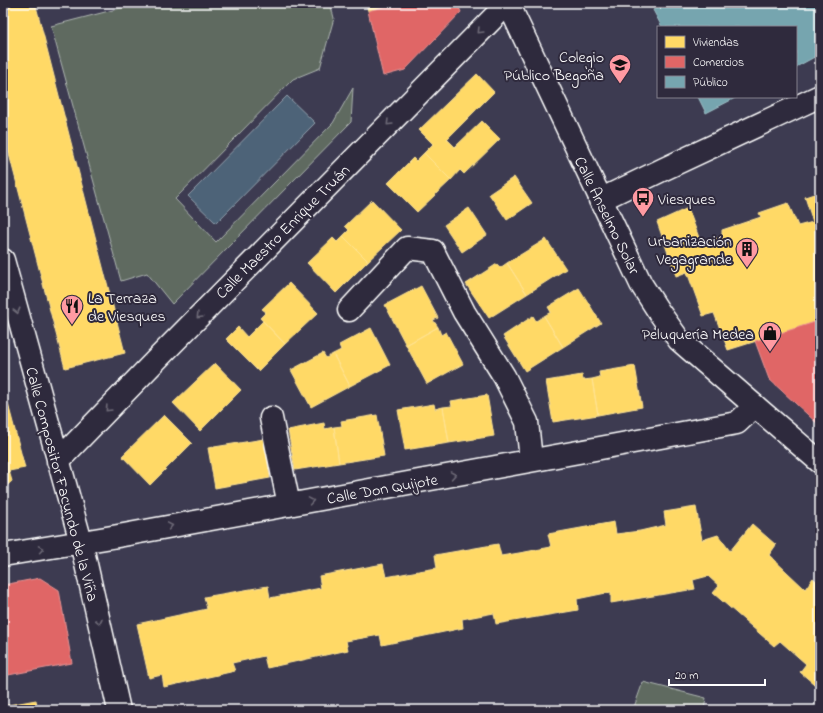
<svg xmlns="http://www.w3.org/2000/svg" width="823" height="713" font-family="'Indie Flower',sans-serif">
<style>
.green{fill:#5e6b61;stroke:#aeb5b0}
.water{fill:#4d6478;stroke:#94a2ae}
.homes{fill:#ffd966;stroke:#ffe494}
.shops{fill:#e06666;stroke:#e99494}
.public{fill:#76a5af;stroke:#9fc0c7}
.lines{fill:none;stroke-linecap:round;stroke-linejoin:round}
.street-casing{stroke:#fff;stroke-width:25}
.secondary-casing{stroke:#fff;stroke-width:25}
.street{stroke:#2f2a3d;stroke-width:22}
.secondary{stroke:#2f2a3d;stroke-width:22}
.oneway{stroke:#6d6a77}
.labels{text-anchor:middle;stroke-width:4;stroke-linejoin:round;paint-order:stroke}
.poi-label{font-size:16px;fill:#fff;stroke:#2f2a3d;text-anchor:end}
.street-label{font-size:16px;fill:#fff;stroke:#2f2a3d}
</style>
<rect width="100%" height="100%" fill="#3d3b51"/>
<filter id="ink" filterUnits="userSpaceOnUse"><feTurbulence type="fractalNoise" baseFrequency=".025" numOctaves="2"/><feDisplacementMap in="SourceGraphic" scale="8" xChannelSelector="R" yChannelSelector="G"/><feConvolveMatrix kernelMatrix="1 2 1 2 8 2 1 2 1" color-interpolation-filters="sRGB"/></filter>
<g filter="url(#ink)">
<path class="green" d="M140 3H330L334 18 320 68 293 79 175 199 216 242 333 123 353 88 351 122 172 304 147 273 121 281 51 26Z
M643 682 706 698 704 710H633Z"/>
<path class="water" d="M287 96 315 123 216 223 188 196Z"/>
<path class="homes" d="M3 3H46L36 6 125 353 65 368 3 131Z
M366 3H397L368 11Z
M477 74 494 92 447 139 455 147 482 121 500 139 464 174 460 170 451 180 424 153 433 144 419 130Z
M424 153 451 180 417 212 388 183 413 158 416 161Z
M514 177 532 203 507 220 489 194Z
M820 192V262L819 263 820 266V321L728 350 714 313 703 316 687 272 676 276 657 222 688 208 701 243 722 236V230L761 217 759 213 788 203 798 226 813 222 805 197Z
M372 200 401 230 368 261 343 236 349 230 345 226Z
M469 208 487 235 462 252 444 225Z
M343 236 368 261 336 293 307 263 333 238 337 242Z
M546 239 566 269 527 294 507 263Z
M507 263 527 294 489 318 466 284 497 264 500 268Z
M289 283 318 313 285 344 260 318 266 312 262 309Z
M421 286 438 318 433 320 438 327 406 345 385 305Z
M579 288 601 323 563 347 544 316 551 312 548 307Z
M533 316 536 321 544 316 563 347 525 371 503 336Z
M263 321 285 344 258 371 226 339 238 327 247 337Z
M438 327 441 335 446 332 463 364 427 384 406 345Z
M371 328 390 365 350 386 333 354 341 350 339 345Z
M323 353 326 358 333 354 350 386 311 407 291 370Z
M215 363 241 390 200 431 173 403Z
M635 366 642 407 598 415 592 379 600 377 599 372Z
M582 375 583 380 592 379 598 415 553 422 546 381Z
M3 385 25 468 9 471 12 481 3 489Z
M487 395 494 436 449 443 443 407 452 406 451 401Z
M434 404 435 409 443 407 449 443 405 450 398 410Z
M164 415 192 443 150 485 122 456Z
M377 415 384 456 339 463 334 427 342 426 341 421Z
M324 423 325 429 334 427 339 463 295 470 288 430Z
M264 439 270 478 215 488 208 448Z
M696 507 702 540 718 535 730 551 752 524 776 545 769 555 805 589 813 578 820 584V689L800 672 806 664 780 641 774 646 713 593 719 586 708 576 693 580 695 589 611 603V592L577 599 578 610 496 624 494 613 462 619 463 628 382 645 380 635 346 641 348 650 267 668 264 656 232 663 235 671 164 687 162 675 149 678 137 624 207 609 204 597 268 586 270 598 295 593 321 588 319 576 383 564 386 577 413 572 437 568 435 555 498 544 501 556 525 552 551 547 548 534 614 522 616 534 640 531 666 525 664 512Z
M36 700 38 710H3V706Z"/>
<path class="shops" d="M397 3H457L461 12 405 70 383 76 368 11Z
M815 322 820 335V426L769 379 755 341Z
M40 578 59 590 72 663 3 676V585Z"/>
<path class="public" d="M666 3H820V54L796 67V27H662L653 10Z
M698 97H737L706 113Z"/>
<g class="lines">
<g class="street-casing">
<path id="street" d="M600 200 664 169 820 96
M3 260 81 542 119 710
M349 310 407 248 433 251 464 312 504 376 527 422 531 460
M271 418 289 505
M58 461 160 356 508 3
M3 555 118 536 737 423 755 406"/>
</g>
<g class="secondary-casing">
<path id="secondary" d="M508 3 641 284 659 312 679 340 755 406 820 462"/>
</g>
<use href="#street" class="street"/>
<use href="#secondary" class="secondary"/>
</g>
<defs><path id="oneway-chevron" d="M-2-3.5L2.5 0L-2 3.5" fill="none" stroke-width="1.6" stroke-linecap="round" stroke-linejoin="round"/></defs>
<g class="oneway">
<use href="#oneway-chevron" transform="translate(480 31) rotate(135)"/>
<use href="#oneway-chevron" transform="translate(389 123) rotate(135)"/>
<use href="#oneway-chevron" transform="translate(17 311) rotate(75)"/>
<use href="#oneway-chevron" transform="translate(199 316) rotate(135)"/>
<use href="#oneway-chevron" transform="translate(108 409) rotate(134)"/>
<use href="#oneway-chevron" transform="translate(453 475) rotate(-10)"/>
<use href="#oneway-chevron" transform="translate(311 501) rotate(-10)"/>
<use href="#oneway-chevron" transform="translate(170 526) rotate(-10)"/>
<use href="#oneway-chevron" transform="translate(41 549) rotate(-9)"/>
<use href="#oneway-chevron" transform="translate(99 621) rotate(78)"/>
</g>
</g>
<defs>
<g id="school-pin" transform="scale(1.15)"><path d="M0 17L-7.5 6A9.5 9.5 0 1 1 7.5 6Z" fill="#ff9aa2" stroke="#2f2a3d"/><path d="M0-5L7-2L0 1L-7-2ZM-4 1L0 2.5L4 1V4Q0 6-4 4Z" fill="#111"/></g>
<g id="bus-pin" transform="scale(1.15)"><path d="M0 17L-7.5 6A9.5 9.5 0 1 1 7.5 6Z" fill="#ff9aa2" stroke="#2f2a3d"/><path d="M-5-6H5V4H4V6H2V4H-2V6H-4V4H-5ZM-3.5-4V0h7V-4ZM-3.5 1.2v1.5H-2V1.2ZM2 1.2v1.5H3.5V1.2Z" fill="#111"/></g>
<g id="building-pin" transform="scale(1.15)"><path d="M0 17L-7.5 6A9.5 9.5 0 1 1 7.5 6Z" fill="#ff9aa2" stroke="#2f2a3d"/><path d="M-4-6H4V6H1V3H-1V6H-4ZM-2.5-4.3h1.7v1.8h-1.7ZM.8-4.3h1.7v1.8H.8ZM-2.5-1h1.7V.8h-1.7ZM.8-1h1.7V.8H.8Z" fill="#111"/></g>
<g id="restaurant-pin" transform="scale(1.15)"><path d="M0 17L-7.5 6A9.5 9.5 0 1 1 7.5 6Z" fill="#ff9aa2" stroke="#2f2a3d"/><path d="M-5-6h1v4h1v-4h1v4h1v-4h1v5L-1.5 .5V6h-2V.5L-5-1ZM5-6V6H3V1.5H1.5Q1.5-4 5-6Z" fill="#111"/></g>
<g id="shop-pin" transform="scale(1.15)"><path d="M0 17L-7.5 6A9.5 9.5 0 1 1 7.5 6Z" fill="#ff9aa2" stroke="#2f2a3d"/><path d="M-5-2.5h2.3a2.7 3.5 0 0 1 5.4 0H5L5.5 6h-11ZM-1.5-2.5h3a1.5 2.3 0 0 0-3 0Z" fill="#111"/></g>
</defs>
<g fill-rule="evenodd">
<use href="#school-pin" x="620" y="65"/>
<use href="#bus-pin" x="643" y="198"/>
<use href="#building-pin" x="747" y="249"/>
<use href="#restaurant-pin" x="72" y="306"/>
<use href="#shop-pin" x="770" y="333"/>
</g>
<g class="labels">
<g class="poi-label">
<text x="604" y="62">Colegio<tspan x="604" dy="18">Público Begoña</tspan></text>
<text x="658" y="204" text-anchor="start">Viesques</text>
<text x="732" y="246">Urbanización<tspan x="732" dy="18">Vegagrande</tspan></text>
<text x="88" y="303" text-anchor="start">La Terraza<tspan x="88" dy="18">de Viesques</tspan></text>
<text x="754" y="339">Peluquería Medea</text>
</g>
<g class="street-label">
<text transform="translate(608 215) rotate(64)" y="6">Calle Anselmo Solar</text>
<text transform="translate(282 231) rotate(-45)" y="6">Calle Maestro Enrique Truán</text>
<text transform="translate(63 484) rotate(75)" y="6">Calle Compositor Facundo de la Viña</text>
<text transform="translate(382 488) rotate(-10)" y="6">Calle Don Quijote</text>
</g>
</g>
<rect width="823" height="713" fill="none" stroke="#2f2a3d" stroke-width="16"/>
<rect x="8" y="8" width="807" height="697" fill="none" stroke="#fff" stroke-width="1.5" filter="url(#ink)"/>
<rect x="657" y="26" width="140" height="72" fill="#2f2a3d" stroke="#827f8b"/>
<rect x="665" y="36" width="20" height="12" fill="#ffd966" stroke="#827f8b"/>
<text x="693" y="46" font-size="12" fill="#ffffff">Viviendas</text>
<rect x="665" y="56" width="20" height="12" fill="#e06666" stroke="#827f8b"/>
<text x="693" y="66" font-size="12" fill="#ffffff">Comercios</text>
<rect x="665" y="76" width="20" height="12" fill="#76a5af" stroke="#827f8b"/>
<text x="693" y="86" font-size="12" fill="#ffffff">Público</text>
<path d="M669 679v6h96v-6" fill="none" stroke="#ffffff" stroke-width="2"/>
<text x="675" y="679" font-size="12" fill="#ffffff" stroke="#2f2a3d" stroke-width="3" paint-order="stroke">20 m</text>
</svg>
